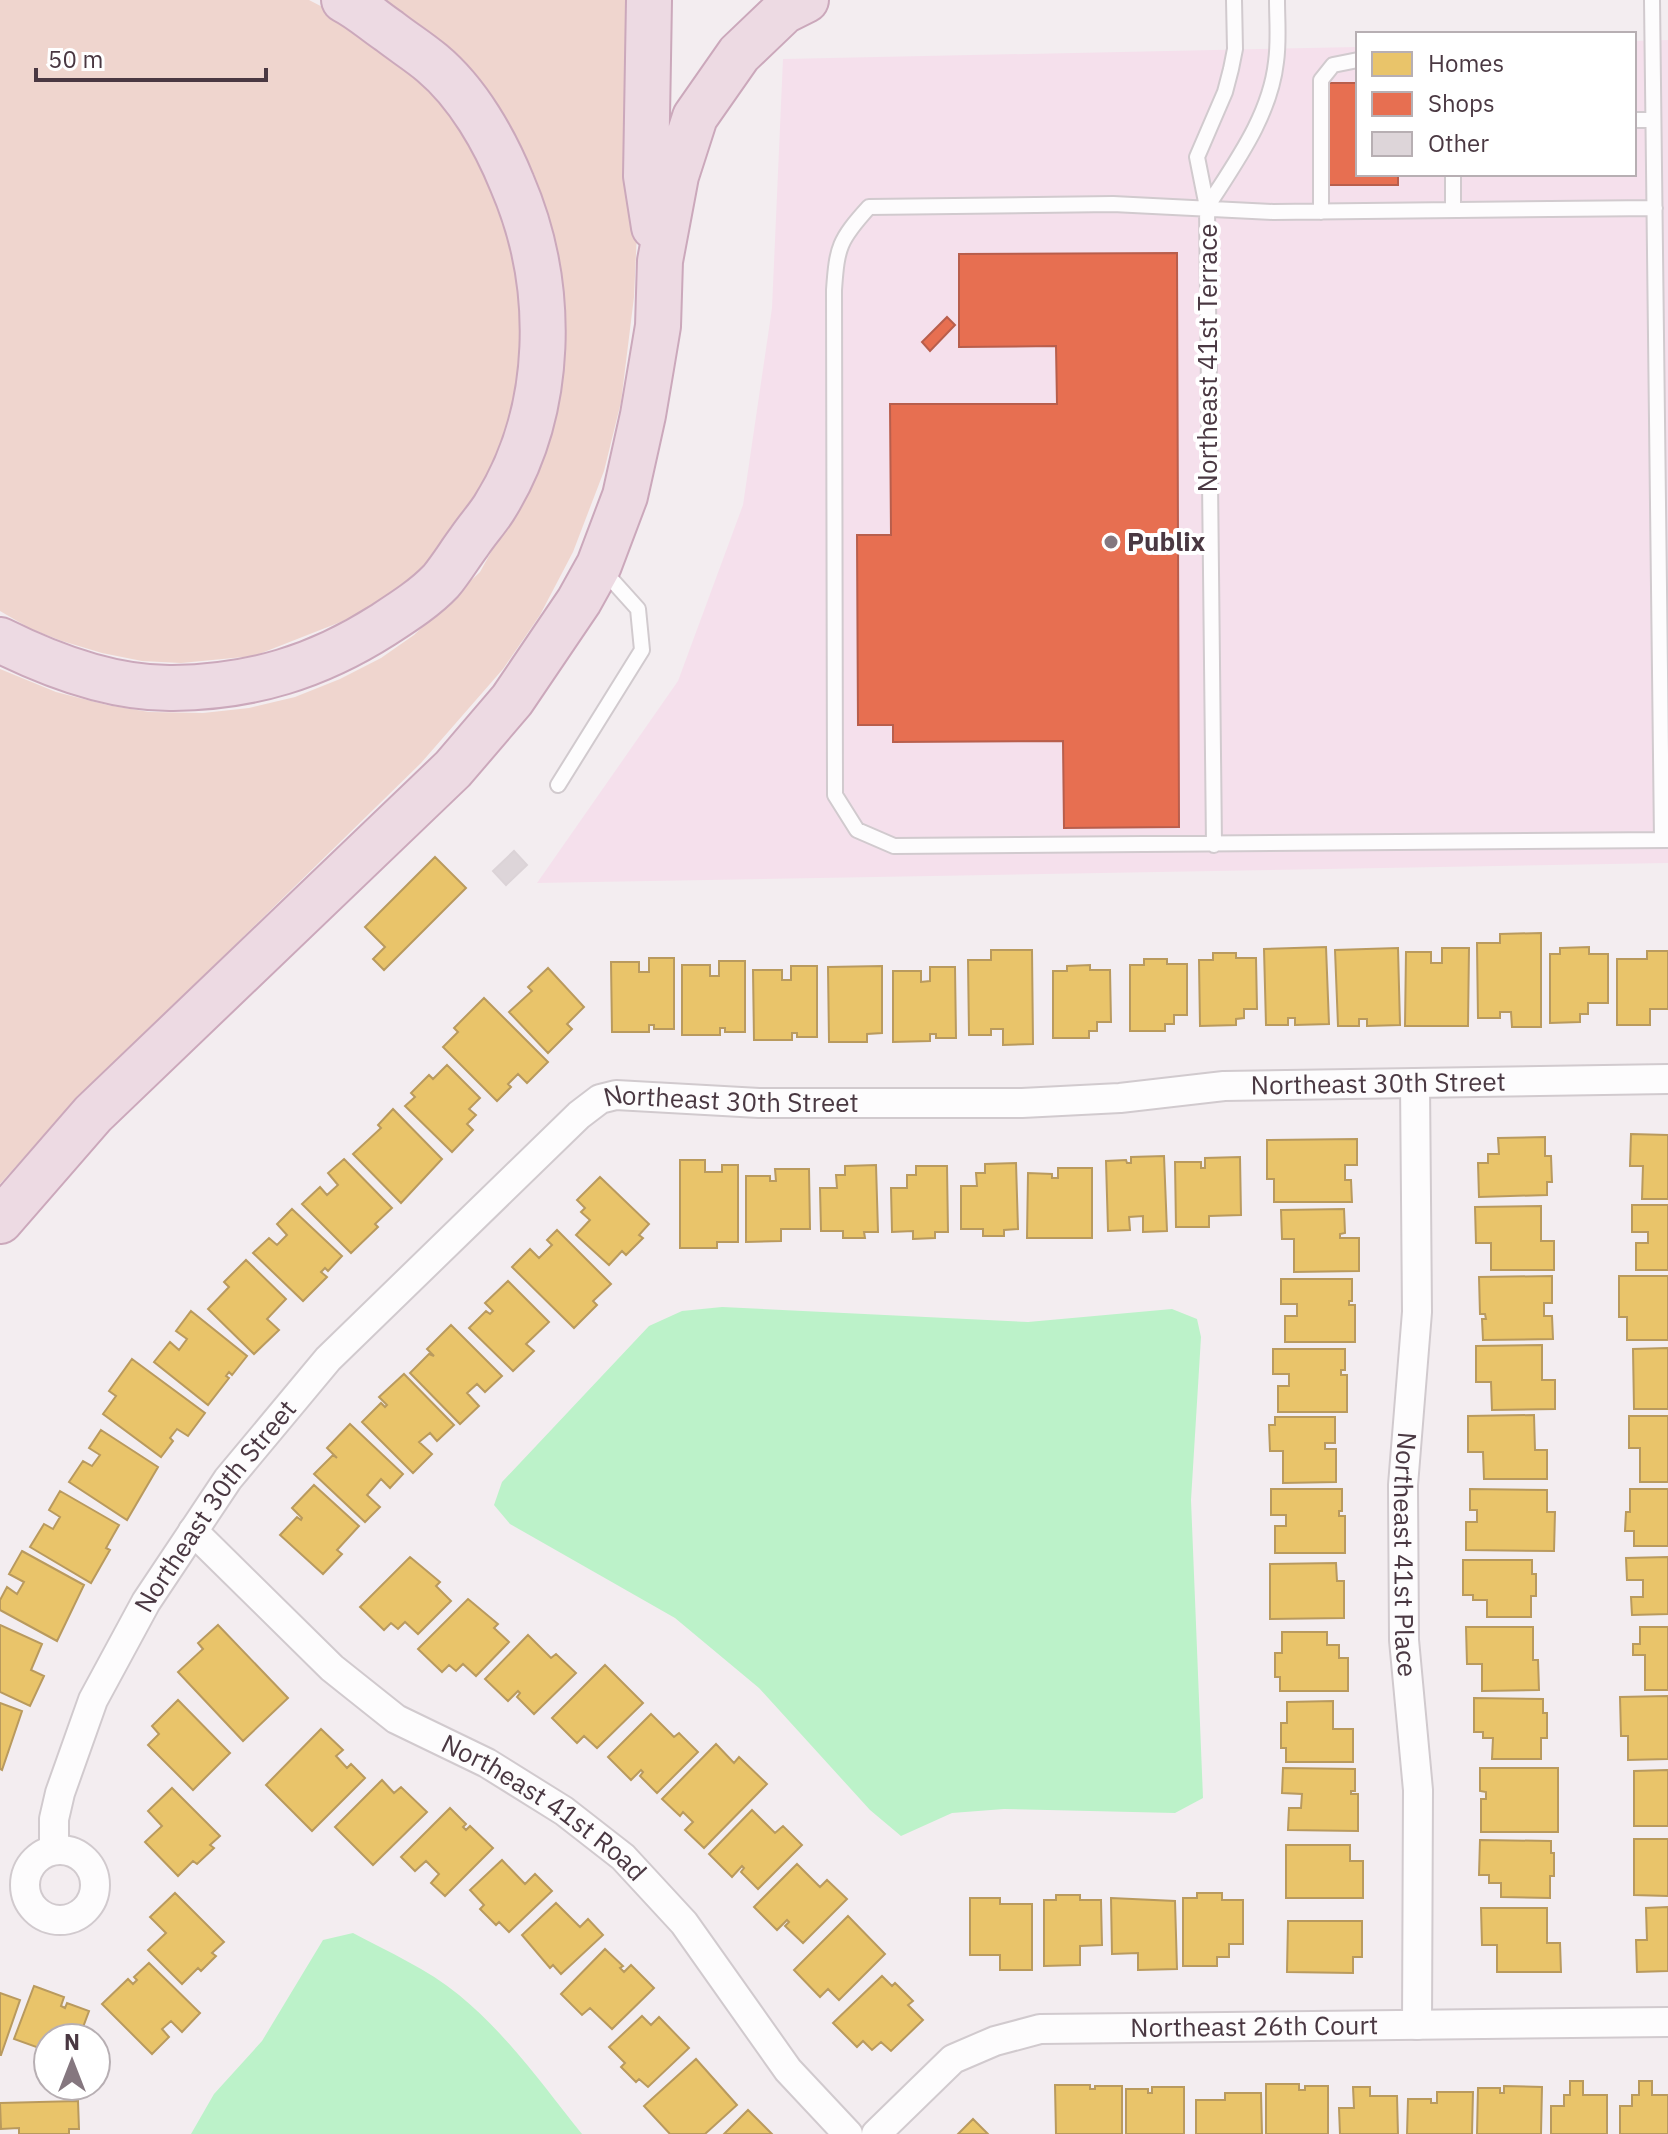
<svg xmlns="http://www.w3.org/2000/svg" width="1668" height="2134" font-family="'IBM Plex Sans',sans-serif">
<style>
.commercial{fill:#f5e0ec}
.green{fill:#efd5ce}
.water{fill:#bcf2c9}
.homes{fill:#e9c46a;stroke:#b99a5e;stroke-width:2}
.shops{fill:#e76f51;stroke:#b85e4c;stroke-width:2}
.building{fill:#ddd5d9;stroke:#dbd3d7;stroke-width:2}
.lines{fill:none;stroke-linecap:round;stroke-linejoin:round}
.lane-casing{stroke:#d1cace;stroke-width:18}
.street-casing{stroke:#d1cace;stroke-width:32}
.highway-casing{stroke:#cba8bb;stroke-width:48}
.lane{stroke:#fdfcfd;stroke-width:14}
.street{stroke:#fdfcfd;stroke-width:28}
.highway{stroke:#eddae3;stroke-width:44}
.poi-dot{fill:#85777f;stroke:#fff;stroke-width:3}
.labels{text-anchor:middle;stroke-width:8;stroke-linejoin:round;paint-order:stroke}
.street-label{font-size:26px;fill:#4a3842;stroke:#fff}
.poi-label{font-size:26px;font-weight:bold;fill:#4a3842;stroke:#fff;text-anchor:start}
</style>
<rect width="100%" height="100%" fill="#f3edf0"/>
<path class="commercial" d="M1668 40V863L537 883 678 681 743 505 772 308 783 59 1358 47V174H1634V41Z"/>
<path class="green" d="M0 0H309L363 28 430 82 498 180 526 298 516 406 484 490 434 558 405 586 381 603 343 621 254 656 181 663 142 661 102 653 62 641 31 629 0 611Z
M367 0H636L637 232 634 297 621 402 604 471 573 552 540 615 503 669 421 763 70 1106 0 1184V669L56 692 107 705 149 712 203 713 249 708 295 697 340 679 381 658 414 635 480 572 533 476 536 197Z"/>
<path class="water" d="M722 1307 1028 1322 1172 1309 1197 1319 1201 1337 1191 1500 1203 1798 1175 1813 1004 1809 952 1813 901 1836 870 1810 759 1688 675 1618 510 1524 494 1505 502 1482 649 1326 682 1311Z
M353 1933C388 1952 428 1969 459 1995 507 2034 544 2087 582 2134H191L214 2094 262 2041 323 1940Z"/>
<path class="homes" d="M435 857 466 888 384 970 373 959 385 947 365 927Z
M1541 933V1027H1512L1511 1012H1500V1018H1478L1477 943H1500V934Z
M1326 947 1329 1024 1295 1025V1018H1288V1025H1266L1264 949Z
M1589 947V954H1608V1003H1588V1014H1580V1022L1550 1023V954H1560V948Z
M1398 948 1400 1025 1367 1026V1019H1359V1026H1338L1335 950Z
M1442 948H1469L1468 1026H1405L1406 952H1431V963H1442Z
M991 950H1032L1033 1044 1003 1045V1029H991V1035H969L968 960H991Z
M1647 951H1668V1009H1650V1025H1617V959H1647Z
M1213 953H1236V958H1256L1257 1009H1244V1018L1236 1019V1025L1200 1026 1199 960H1213Z
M649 958H674V1029H654V1025H649V1032H612L611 962H639V972H649Z
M1144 959H1167V964H1187V1015H1174V1024H1165V1031H1130V965H1144Z
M719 961H745V1032H725V1028H720V1035H682V965H710V976H719Z
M1090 965V970H1110L1111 1022H1097V1031H1089V1038H1053V971H1067V966Z
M791 966H817V1037H797V1033H792V1040H754L753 970H782V980H791Z
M882 966V1033L867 1034V1042H829L828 967Z
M930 967H955L956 1038H936V1034H930V1041L893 1042V971H921V982L930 981Z
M548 968 584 1007 567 1024 572 1029 548 1053 509 1012 532 991 528 987Z
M484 998 548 1062 527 1083 518 1074 508 1084 511 1087 497 1101 443 1047 458 1032 454 1028Z
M447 1065 480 1098 469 1109 476 1115 467 1124 473 1130 452 1152 405 1106 415 1097 411 1093 429 1075 433 1079Z
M393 1109 442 1159 401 1203 353 1154 381 1128 378 1125Z
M1631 1134 1668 1135V1199H1642L1643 1166H1630Z
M1545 1137V1156H1551L1552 1182H1547V1195L1479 1197 1478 1163H1488V1154H1499L1498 1138Z
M1357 1139V1165H1345V1180H1351L1352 1202H1274V1179H1267V1140Z
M1164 1156 1167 1231 1143 1232V1216L1129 1217 1130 1230 1108 1231 1106 1161 1126 1160 1127 1163H1131V1157Z
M1240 1157 1241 1215 1209 1216V1227H1176L1175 1162H1201V1168H1205V1158Z
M344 1159 392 1208 375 1224 378 1227 351 1253 302 1204 320 1187 327 1195 338 1185 328 1173Z
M680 1160H705V1172H722V1165H738V1242H717V1248H680Z
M1016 1163 1018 1229 1004 1230V1236H983V1229H961V1186H977L976 1173H985V1164Z
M876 1165 878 1232H864L865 1238H843V1231H821L820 1188H837L836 1175H845V1166Z
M916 1166H947L948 1232H935V1238L913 1239V1231L892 1232 891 1188H907V1175H916Z
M1058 1168H1092V1238H1027L1028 1173 1052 1174V1178H1058Z
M775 1169H809L810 1229H781V1241L746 1242V1176H770V1181H776Z
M600 1177 649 1224 639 1235 643 1238 626 1255 622 1251 609 1265 576 1235 590 1220 581 1212 585 1208 577 1200Z
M1632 1205H1668V1270H1636V1243H1648V1232H1632Z
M1541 1206V1241H1554V1270H1491V1243H1476L1475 1207Z
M292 1209 342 1256 328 1271 325 1268 321 1272 327 1277 303 1301 253 1253 269 1238 277 1245 287 1235 277 1224Z
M1344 1209 1345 1233 1340 1234V1238H1359V1271L1294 1272V1239H1282L1281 1210Z
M557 1230 611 1284 593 1301 597 1305 574 1328 512 1267 530 1249 539 1258 552 1245 547 1240Z
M246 1260 286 1299 267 1319 279 1330 254 1354 208 1309 229 1287 224 1282Z
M1552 1276V1303H1544V1316H1552L1553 1339 1483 1340 1482 1319H1486L1485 1314H1480L1479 1277Z
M1619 1276H1668V1340H1627V1317H1619Z
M1281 1279H1352V1301H1349V1305H1355V1342H1285V1316H1297V1304H1281Z
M508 1281 549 1322 526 1344 534 1351 513 1371 469 1328 486 1311 490 1314 493 1311 485 1303Z
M191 1311 247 1356 232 1375 229 1372 226 1376 229 1378 208 1405 154 1362 170 1342 179 1350 187 1339 176 1331Z
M451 1325 502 1376 485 1392 477 1384 467 1393 479 1406 460 1424 410 1373 429 1354 434 1356 427 1349Z
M1542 1345V1380H1555V1409L1492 1410 1491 1382H1476V1346Z
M1668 1348V1409H1634L1633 1349Z
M1273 1349H1345V1370H1341V1375H1347V1412H1278V1386H1289V1374H1273Z
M132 1359 205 1413 188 1436 177 1429 170 1438 173 1441 161 1457 103 1414 116 1396 109 1391Z
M404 1374 454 1425 437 1441 430 1433 419 1442 432 1454 413 1473 362 1422 381 1403 385 1407 387 1405 379 1397Z
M1534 1415 1535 1450H1547V1479H1484L1483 1452H1468V1416Z
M1629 1416H1668V1482H1640V1448H1629Z
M1275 1417H1335V1443H1325V1449H1336V1482L1283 1483V1451H1270L1269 1425H1275Z
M350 1424 403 1474 390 1488 381 1479 367 1495 380 1507 365 1522 314 1474 333 1455 337 1458 327 1448Z
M101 1430 158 1467 127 1520 69 1482 83 1461 92 1466 100 1455 89 1448Z
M314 1485 359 1526 337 1550 342 1554 323 1574 280 1535 297 1517 301 1520 302 1518 292 1508Z
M1271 1489H1342V1511H1339V1516H1345V1553H1275V1526H1286V1515H1271Z
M1470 1489 1547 1490V1512H1555L1554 1551 1466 1550V1522H1477V1510H1470Z
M1630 1489H1668V1546H1634V1531H1625L1626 1512H1630Z
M60 1491 119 1525 106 1548 110 1550 91 1583 30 1547 44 1524 53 1529 60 1517 49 1510Z
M22 1551 84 1585 57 1641 0 1610V1600L7 1587 17 1594 24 1582 9 1574Z
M410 1557 440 1582 436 1586 451 1601 418 1634 405 1622 398 1629 391 1623 384 1630 360 1607Z
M1668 1557V1614L1632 1615 1631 1597H1643V1580H1627L1626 1558Z
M1463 1560H1532V1574H1536V1596H1531V1617H1487V1600H1473V1595H1463Z
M1336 1563 1337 1581H1344V1618L1270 1619V1564Z
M468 1599 498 1624 494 1628 509 1642 476 1676 463 1664 456 1671 449 1665 442 1672 418 1649Z
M0 1625 42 1644 31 1670 44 1676 30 1706 0 1692Z
M218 1625 288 1698 243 1741 178 1672 203 1649 198 1643Z
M1466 1627H1533V1660H1538L1539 1690 1482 1691V1664H1467Z
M1640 1627H1668V1690H1645V1655H1633V1644H1640Z
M1282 1632H1327V1645H1339V1658H1348V1691H1280V1677H1275V1653H1282Z
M528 1635 551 1658 556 1654 576 1673 534 1714 517 1697 520 1693 518 1691 508 1701 485 1679Z
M605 1665 643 1703 597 1748 584 1736 577 1743 552 1718Z
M1668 1696V1759L1628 1760V1736H1621L1620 1697Z
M1474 1698 1543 1699V1713H1547V1738H1541V1759H1492L1493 1738H1483V1732H1474Z
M178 1700 230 1753 193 1790 148 1745 159 1734 152 1726Z
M1333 1701V1729H1353V1762H1286V1748H1281V1723H1287V1702Z
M0 1703 22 1711 2 1770 0 1769Z
M651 1714 674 1737 679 1733 698 1752 657 1793 640 1776 643 1772 641 1770 631 1780 608 1757Z
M321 1729 343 1750 336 1756 347 1768 351 1764 365 1778 312 1831 266 1785Z
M716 1744 734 1763 739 1757 767 1784 704 1848 685 1830 693 1822 683 1812 680 1816 662 1799Z
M1283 1768 1355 1769V1791H1351V1794H1358V1831L1288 1830 1289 1808H1301L1302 1794 1282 1793Z
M1480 1768H1558V1832H1481V1799H1486V1792L1480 1791Z
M1668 1770V1826H1634V1771Z
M382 1780 394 1793 401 1787 427 1812 373 1865 335 1827Z
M172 1788 220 1836 210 1845 214 1848 197 1864 193 1861 178 1876 145 1842 162 1826 148 1811Z
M450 1808 466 1824 463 1827 466 1830 470 1826 493 1848 445 1896 431 1883 439 1874 426 1861 415 1871 401 1857Z
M752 1810 775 1833 783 1826 802 1845 758 1889 741 1872 744 1868 742 1866 732 1877 709 1854Z
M1634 1839H1668V1896L1634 1895Z
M1480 1840 1551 1841V1853H1554V1876H1550V1898L1501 1897V1883H1489V1875H1479Z
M1286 1845H1350V1861H1363V1898H1286Z
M502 1860 525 1884 535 1874 552 1891 509 1932 499 1922 496 1925 480 1909 484 1905 470 1890Z
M797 1864 820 1887 827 1880 847 1899 803 1943 785 1926 789 1922 787 1920 777 1930 754 1907Z
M175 1893 224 1942 212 1953 216 1956 201 1971 198 1968 182 1984 148 1950 166 1933 150 1917Z
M1197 1893H1222V1900H1243V1944H1229V1957H1217V1966H1183V1898H1197Z
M1056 1895H1080V1900H1101L1102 1945 1080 1946V1965L1044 1966V1900H1056Z
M970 1898H1000V1904H1032V1970H1000V1955H970Z
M1111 1898 1175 1901 1177 1969 1138 1970V1953L1112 1954Z
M556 1903 580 1927 588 1919 603 1935 561 1974 553 1965 550 1968 522 1935Z
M1668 1907V1971L1637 1972 1636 1940H1647L1646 1908Z
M1481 1908H1547V1943H1560L1561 1972H1497V1945H1482Z
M848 1916 885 1954 839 2000 828 1989 820 1997 794 1970Z
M1288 1921H1362V1957H1353V1973L1287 1972Z
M605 1949 623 1966 620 1968 624 1972 631 1965 654 1988 612 2029 590 2008 582 2015 561 1994Z
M149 1963 200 2013 182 2032 171 2021 162 2029 169 2037 152 2054 102 2004 128 1979 133 1984 137 1980 134 1977Z
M882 1976 892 1986 895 1983 913 2001 908 2005 923 2020 891 2051 881 2042 872 2050 863 2041 857 2047 833 2023Z
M34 1986 64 1997 61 2006 65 2008 67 2003 89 2011 79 2038H48V2062L41 2059 45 2050 14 2039Z
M0 1993 20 2000 1 2055H0Z
M642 2016 651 2025 659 2017 689 2048 648 2087 639 2079 636 2082 621 2067 625 2063 609 2047Z
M696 2059 737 2105 705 2134H670L644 2106Z
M1570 2081H1583V2095H1607V2134H1551V2106H1564V2095H1570Z
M1639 2081H1652V2095H1668V2134H1620V2106H1632V2095H1639Z
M1266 2084H1299V2090H1305V2086H1328V2134H1266Z
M1055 2085H1090V2089H1095V2086H1122V2134H1056Z
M1504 2086 1542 2087 1541 2134H1477L1478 2088H1500V2093H1504Z
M1152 2087H1184V2134H1126V2089H1148V2093H1152Z
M1353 2087H1370V2096H1397L1398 2134H1340L1339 2108H1354Z
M1437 2092H1473L1472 2134H1407L1408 2099H1431V2103H1437Z
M1225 2093H1261L1262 2134H1196V2100H1225Z
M78 2101 79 2129H69V2134H19V2128L1 2129 0 2103Z
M748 2110 772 2134H724Z
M973 2119 988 2134H958Z"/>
<path class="shops" d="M1327 83H1358V174H1398V185H1327Z
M1177 253 1179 827 1064 828 1063 741 893 742V725H858L857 535H891L890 404H1057L1056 346 959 347V254Z
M947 317 955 325 930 351 922 342Z"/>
<path class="building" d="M514 851 527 865 506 885 493 871Z"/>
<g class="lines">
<g class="lane-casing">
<path id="lane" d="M1652 0 1662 840
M1634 120H1653
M1453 174V210
M1207 207C1235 163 1270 116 1276 62 1279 42 1277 20 1277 0
M1655 208 1273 212 1113 204 869 207C839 240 837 247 834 290L835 795 857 830 894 846 1668 840
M1321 212V80L1333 65 1358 60
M558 785 642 650 638 609 602 569
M1214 845 1207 207 1197 157 1225 92 1231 69 1235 49 1234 0"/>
</g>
<g class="street-casing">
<g id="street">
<path id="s1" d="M1415 1083 1417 1312 1403 1485 1404 1640 1418 1790 1417 2025"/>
<path id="s2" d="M193 1531 332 1668 396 1719 487 1763 564 1811 623 1857 684 1923 788 2070 848 2134"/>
<circle cx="60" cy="1885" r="35"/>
<path id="s3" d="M54 1850V1819L60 1793 93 1700 146 1602 228 1479 328 1359 579 1115 600 1099 616 1095 759 1103H1022L1120 1098 1224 1086 1668 1079"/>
<path id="s4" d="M876 2134 953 2059 995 2041 1040 2029 1668 2022"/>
</g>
</g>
<g class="highway-casing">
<path id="highway" d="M649 0 646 176 654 227
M0 640C52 666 113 689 173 688 252 687 317 667 383 625 403 612 425 598 441 581 451 569 460 554 469 542 477 530 487 519 494 508 555 411 556 285 512 183 495 141 468 93 432 63 419 52 403 42 389 31 374 21 360 8 344 0
M0 1221 93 1114 453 769 512 700 579 601 599 565 625 496 643 415 658 326 660 261 676 176 695 117 739 54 784 11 806 0"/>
</g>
<use href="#lane" class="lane"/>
<use href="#street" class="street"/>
<use href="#highway" class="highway"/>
</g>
<circle class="poi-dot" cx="1111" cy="542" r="8"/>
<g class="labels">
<g class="street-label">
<text transform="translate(1208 358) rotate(-90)" y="9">Northeast 41st Terrace</text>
<text dy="9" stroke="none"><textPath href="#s3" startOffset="1728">Northeast 30th Street</textPath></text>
<text dy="9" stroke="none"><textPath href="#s3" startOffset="1080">Northeast 30th Street</textPath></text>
<text dy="9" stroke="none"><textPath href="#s3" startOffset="386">Northeast 30th Street</textPath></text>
<text dy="9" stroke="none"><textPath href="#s1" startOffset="472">Northeast 41st Place</textPath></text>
<text dy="9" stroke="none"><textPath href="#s2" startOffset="450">Northeast 41st Road</textPath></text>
<text dy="9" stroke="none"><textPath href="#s4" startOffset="414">Northeast 26th Court</textPath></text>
</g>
<g class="poi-label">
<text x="1127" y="551">Publix</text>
</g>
</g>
<rect x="1356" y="32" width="280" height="144" fill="#ffffff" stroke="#b7afb3" stroke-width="2"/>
<rect x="1372" y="52" width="40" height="24" fill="#e9c46a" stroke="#b7afb3" stroke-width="2"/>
<text x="1428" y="72" font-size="24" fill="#4a3842">Homes</text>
<rect x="1372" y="92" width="40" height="24" fill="#e76f51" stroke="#b7afb3" stroke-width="2"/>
<text x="1428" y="112" font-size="24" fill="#4a3842">Shops</text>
<rect x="1372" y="132" width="40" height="24" fill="#ddd5d9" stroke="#b7afb3" stroke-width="2"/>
<text x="1428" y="152" font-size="24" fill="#4a3842">Other</text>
<g transform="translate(72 2062)"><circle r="38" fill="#ffffff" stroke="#b7afb3" stroke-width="2"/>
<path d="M0-6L14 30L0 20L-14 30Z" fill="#85777f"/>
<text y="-12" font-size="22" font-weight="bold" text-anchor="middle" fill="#4a3842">N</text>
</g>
<path d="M36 68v12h230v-12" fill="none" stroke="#4a3842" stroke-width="4"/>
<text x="48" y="68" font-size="24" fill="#4a3842" stroke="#ffffff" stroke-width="6" paint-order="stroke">50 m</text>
</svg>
